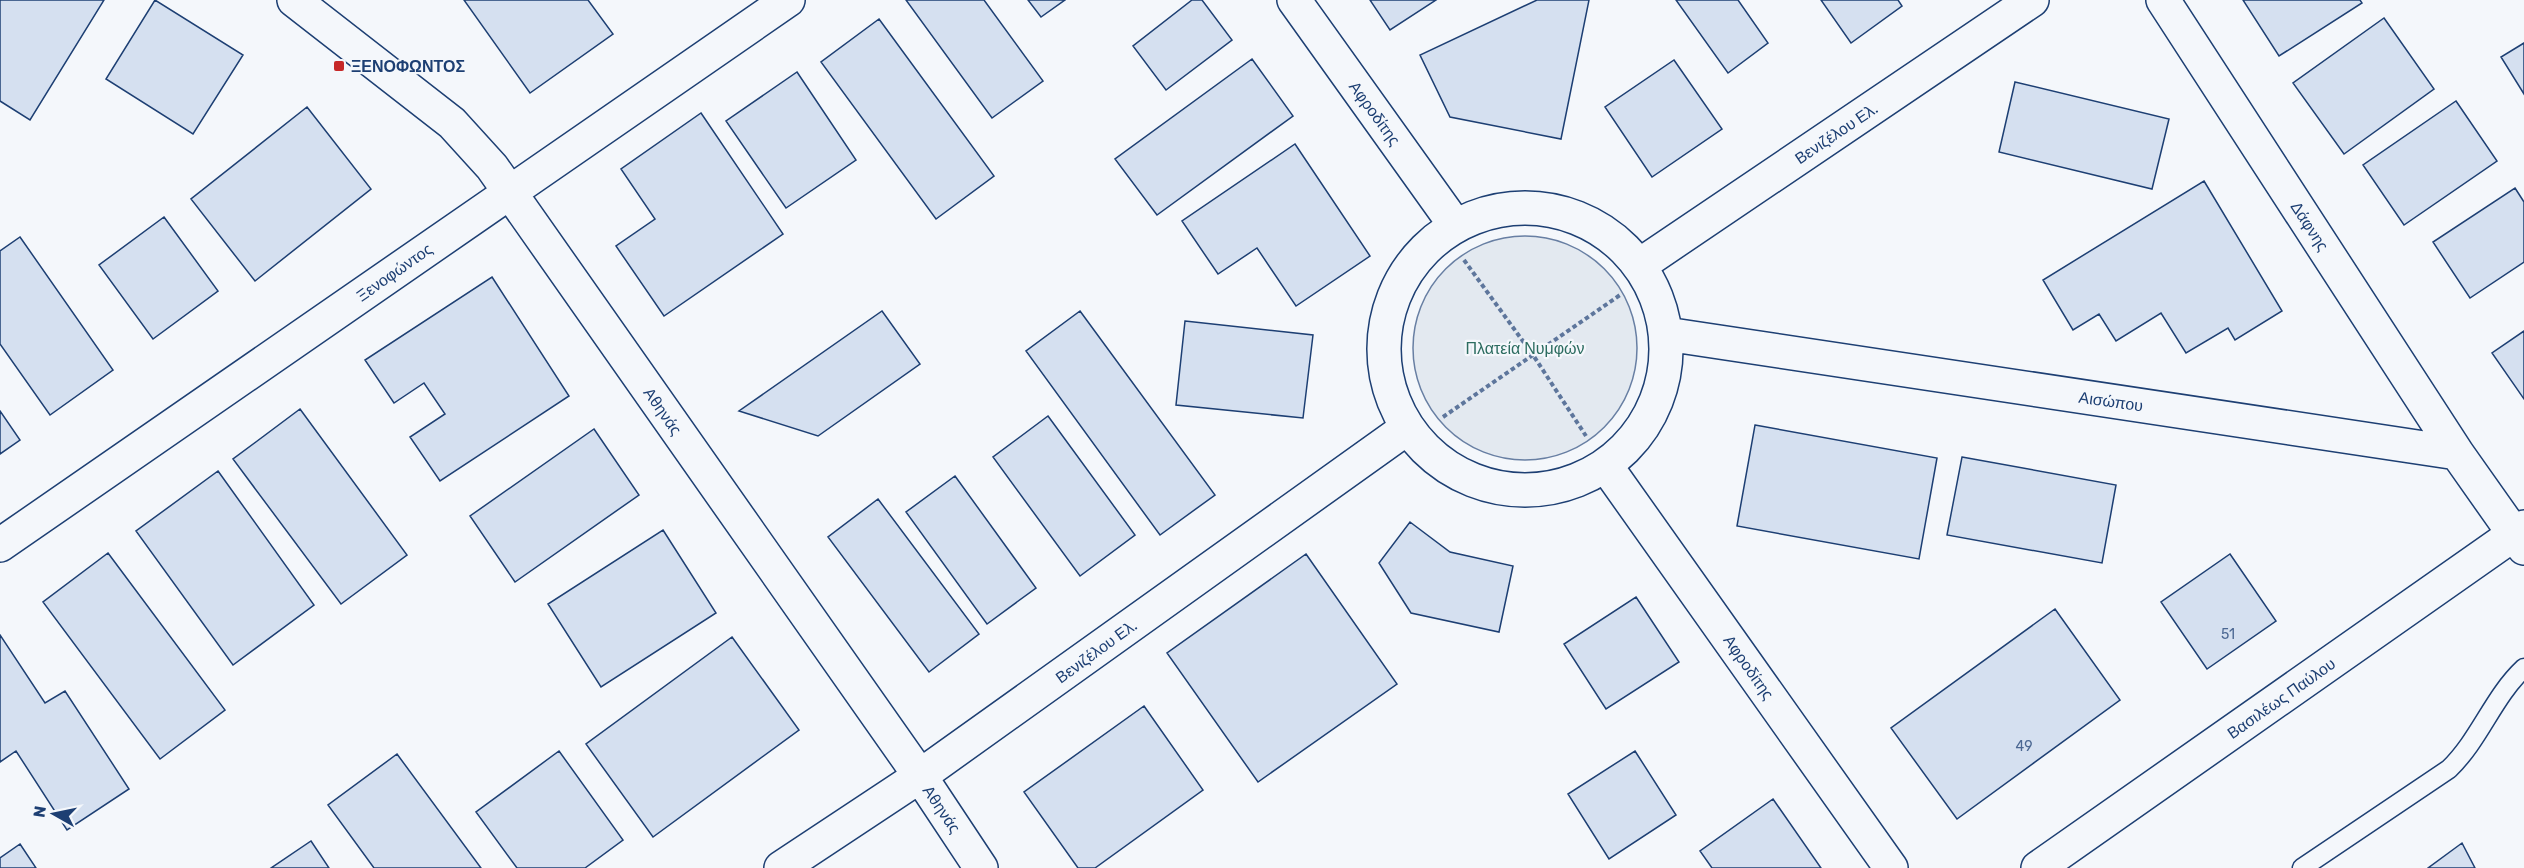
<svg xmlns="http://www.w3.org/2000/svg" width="2524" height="868" font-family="Rubik,sans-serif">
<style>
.green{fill:#e3e9f0;stroke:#687fa3;stroke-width:1.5}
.building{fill:#d5e0f0;stroke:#1d3f73;stroke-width:1.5}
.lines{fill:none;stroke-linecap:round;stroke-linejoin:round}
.lane-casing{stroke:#1d3f73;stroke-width:21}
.street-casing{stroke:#1d3f73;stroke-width:36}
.secondary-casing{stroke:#1d3f73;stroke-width:36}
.path{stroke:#5e769c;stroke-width:4;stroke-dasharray:4.5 3;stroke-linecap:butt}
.lane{stroke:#f4f7fb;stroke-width:18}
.street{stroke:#f4f7fb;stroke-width:33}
.secondary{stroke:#f4f7fb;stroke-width:33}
.poi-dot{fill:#c62828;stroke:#f4f7fb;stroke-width:2}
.labels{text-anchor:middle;stroke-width:4.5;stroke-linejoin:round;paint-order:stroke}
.number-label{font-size:14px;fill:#4b6792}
.poi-label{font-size:16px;font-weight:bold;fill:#1d3f73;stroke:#f4f7fb;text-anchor:start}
.street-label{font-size:16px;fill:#1d3f73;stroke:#f4f7fb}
.park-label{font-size:16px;fill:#2c6c60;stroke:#f4f7fb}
</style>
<rect width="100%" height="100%" fill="#f4f7fb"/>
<path class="green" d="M1413 348a112 112 0 1 1 224 0a112 112 0 1 1-224 0Z"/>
<path class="building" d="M0 0H104L30 120 0 101Z
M155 0 243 55 193 134 106 79Z
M464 0H588L613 34 530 93Z
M906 0H984L1043 81 992 118Z
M1028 0H1065L1041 17Z
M1192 0H1202L1232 40 1166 90 1133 46Z
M1370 0H1436L1390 30Z
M1537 0H1589L1561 139 1450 117 1420 55Z
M1676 0H1738L1768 43 1728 73Z
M1821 0H1898L1902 6 1851 43Z
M2243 0H2360L2362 3 2279 56Z
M2384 18 2434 89 2344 154 2293 83Z
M879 19 994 176 936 219 821 62Z
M2524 43V94L2501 57Z
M1252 59 1293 116 1157 215 1115 159Z
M1674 60 1722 129 1652 177 1605 107Z
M797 72 856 160 786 208 726 121Z
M2015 82 2169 119 2152 189 1999 152Z
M2456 101 2497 161 2404 225 2363 165Z
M307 107 371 189 255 281 191 199Z
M701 113 783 234 664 316 616 246 655 219 621 169Z
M1295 144 1370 256 1296 306 1257 248 1218 274 1182 221Z
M2204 181 2282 311 2235 340 2228 328 2186 353 2161 313 2116 341 2099 314 2073 330 2043 280Z
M2515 188 2524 202V262L2470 298 2433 242Z
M164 217 218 291 153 339 99 265Z
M20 237 113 370 50 415 0 344V251Z
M492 277 569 396 440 481 410 437 445 414 424 383 394 403 365 360Z
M882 311 920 364 818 436 739 411Z
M1080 311 1215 495 1160 535 1026 351Z
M1185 321 1313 335 1303 418 1176 405Z
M2524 331V399L2492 353Z
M300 409 407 555 341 604 233 459Z
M0 411 20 440 0 454Z
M1048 416 1135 535 1080 576 993 457Z
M1755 425 1937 458 1919 559 1737 526Z
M594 429 639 495 515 582 470 516Z
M1962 457 2116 485 2102 563 1947 535Z
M218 471 314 605 233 665 136 531Z
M955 476 1036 588 987 624 906 512Z
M878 499 979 634 929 672 828 537Z
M1410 522 1450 552 1513 566 1499 632 1411 613 1379 563Z
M663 530 716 613 601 687 548 604Z
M108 553 225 710 160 759 43 602Z
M1306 554 1397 684 1258 782 1167 653Z
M2230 554 2276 621 2207 669 2161 602Z
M1636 597 1679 662 1606 709 1564 644Z
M2055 609 2120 700 1957 819 1891 728Z
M0 635 45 703 65 691 129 789 67 830 16 751 0 762Z
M732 637 799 730 653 837 586 744Z
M1144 706 1203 790 1095 868H1078L1024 792Z
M559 751 623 840 585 868H517L476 812Z
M1635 751 1676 815 1609 859 1568 794Z
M397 754 481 868H374L328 805Z
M1773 799 1821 868H1712L1700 851Z
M311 841 329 868H271Z
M2462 843 2475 868H2428Z
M20 844 36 868H0V858Z"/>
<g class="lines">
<g class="lane-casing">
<path id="lane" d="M2302 868 2449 769C2480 739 2493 697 2524 668"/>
</g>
<g class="street-casing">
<path id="street" d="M294 0 452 123 492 167 920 776 981 868
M1294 0 1455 225
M2163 0 2457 453
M1384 349a141 141 0 1 1 282 0a141 141 0 1 1-282 0Z
M1640 265 2032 0
M1666 334 2457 453 2524 548
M1606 466 1891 868
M0 545 788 0
M781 868 920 776 1407 428"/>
</g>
<g class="secondary-casing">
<path id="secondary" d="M2038 868 2524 527"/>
</g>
<path class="path" d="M1464 260 1533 355 1586 436
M1443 417 1620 295"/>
<use href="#lane" class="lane"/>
<use href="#street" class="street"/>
<use href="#secondary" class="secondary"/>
</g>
<rect class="poi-dot" x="333" y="60" width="12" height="12" rx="3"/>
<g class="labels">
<g class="number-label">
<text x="2228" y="639">51</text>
<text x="2024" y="751">49</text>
</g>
<g class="poi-label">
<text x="351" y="72">ΞΕΝΟΦΩΝΤΟΣ</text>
</g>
<g class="street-label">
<text transform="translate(1375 113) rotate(54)" y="6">Αφροδίτης</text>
<text transform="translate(1836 133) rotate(-34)" y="6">Βενιζέλου Ελ.</text>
<text transform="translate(2310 226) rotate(57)" y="6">Δάφνης</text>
<text transform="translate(394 272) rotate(-35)" y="6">Ξενοφώντος</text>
<text transform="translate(2111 401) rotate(8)" y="6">Αισώπου</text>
<text transform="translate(663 411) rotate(55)" y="6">Αθηνάς</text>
<text transform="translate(1096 651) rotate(-36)" y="6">Βενιζέλου Ελ.</text>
<text transform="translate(1749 667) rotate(55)" y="6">Αφροδίτης</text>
<text transform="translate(2281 698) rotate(-35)" y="6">Βασιλέως Παύλου</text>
<text transform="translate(942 809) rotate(56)" y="6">Αθηνάς</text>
</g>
<g class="park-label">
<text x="1525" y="354">Πλατεία Νυμφών</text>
</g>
</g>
<g transform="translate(54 814) rotate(279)" stroke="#f4f7fb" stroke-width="4.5" paint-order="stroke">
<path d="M0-4.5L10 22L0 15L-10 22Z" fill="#1d3f73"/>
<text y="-9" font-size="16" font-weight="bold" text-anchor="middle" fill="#1d3f73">N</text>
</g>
</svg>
